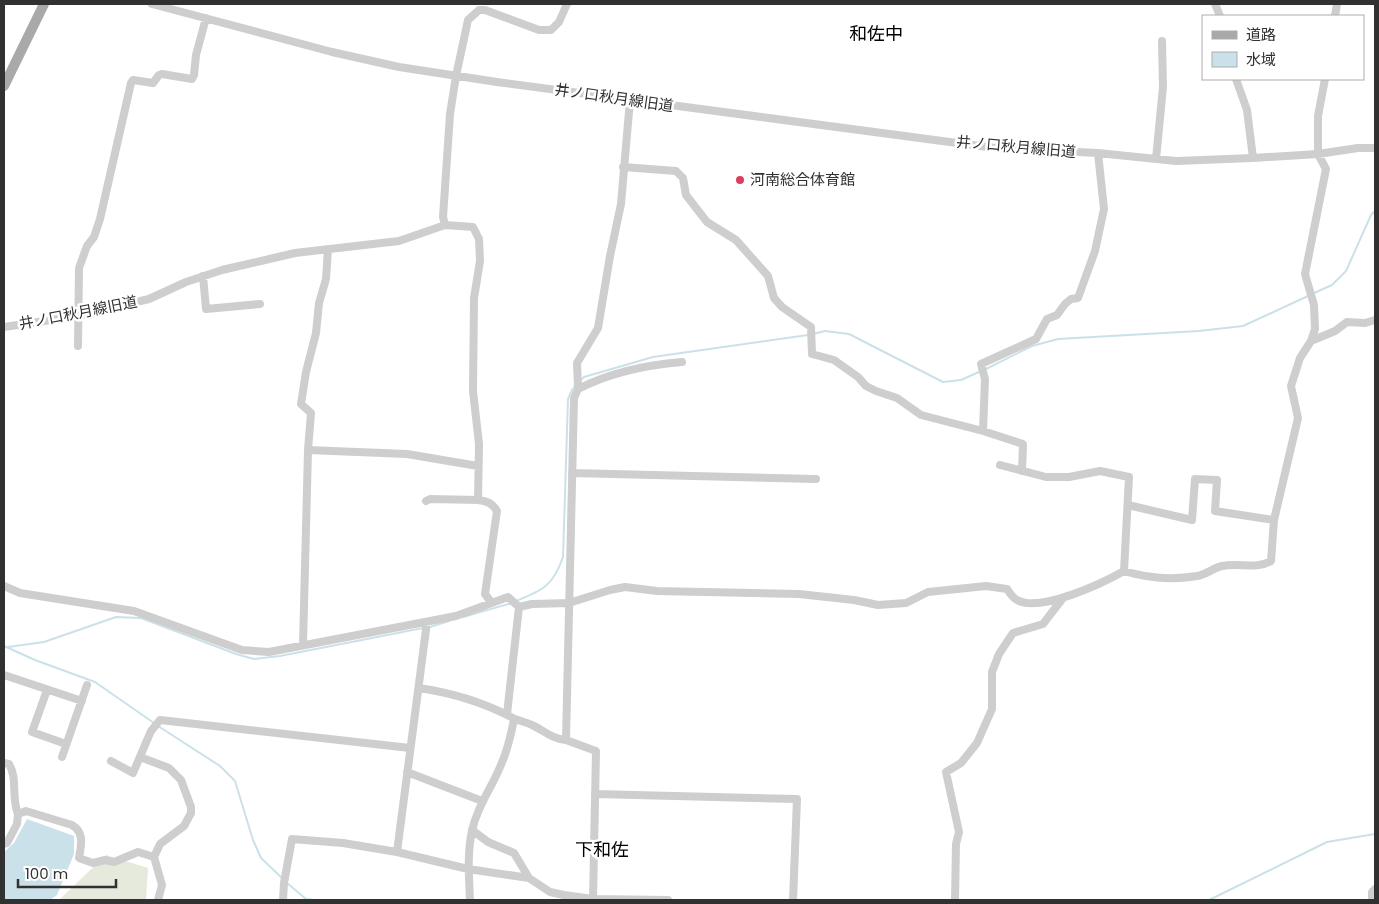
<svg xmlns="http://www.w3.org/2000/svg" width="1379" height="904" font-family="Poppins,'Noto Sans JP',sans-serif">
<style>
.green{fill:#e5eadd}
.water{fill:#cbe1e9}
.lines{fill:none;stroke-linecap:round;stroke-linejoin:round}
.stream{stroke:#cbe1e9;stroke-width:2}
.minor{stroke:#cecece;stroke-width:8}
.major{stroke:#a9a9a9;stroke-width:10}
.poi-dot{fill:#dd3e59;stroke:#fff;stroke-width:2}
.labels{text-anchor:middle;stroke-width:5;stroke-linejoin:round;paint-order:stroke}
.street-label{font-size:15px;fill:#313131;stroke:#fff}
.poi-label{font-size:15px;fill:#313131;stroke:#fff;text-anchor:start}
.quarter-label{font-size:18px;fill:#000;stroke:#fff}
</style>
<rect width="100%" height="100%" fill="#fff"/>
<path class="green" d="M106 855 148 868 146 900H59Z"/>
<path class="water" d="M27 819 74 836V854L57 895 50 900H4V852L14 843Z"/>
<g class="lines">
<path class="stream" d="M1314 293 1332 285 1346 271 1371 215 1375 211
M813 334 825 331 849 334 943 382 961 380 981 371
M986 369 1032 346 1058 339 1199 331 1243 326 1308 296
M581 380 584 377 653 357 808 335
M516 601C543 590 553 586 563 557L568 399 572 390 576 385
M463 617 512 603
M430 627 449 621
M4 646 35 660 95 682 154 723
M8 647 44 642 116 617 141 618 236 654 254 659 280 656 423 628
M158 726 220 766 235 781 253 840 261 858 282 878
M287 883 306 899 314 900
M1209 900 1327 842 1375 834"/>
<path class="minor" d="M152 4 332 52 399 67 497 82 995 148 1098 153 1176 161 1253 158 1318 154 1358 148H1375
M1215 4 1220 16
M1335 16 1337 4
M1236 79 1247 110 1253 158
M1156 159 1163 87 1162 41
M623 167 676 171 683 178 686 195 707 222 736 240 768 276 774 298 782 307 811 327 812 354 834 360 858 377 866 386 876 391 897 398 921 415 983 431 1023 444 1022 471
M445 225 443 217 450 114 456 76 468 20 479 10H485L539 30H551L559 22 567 4
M203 276 206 309 260 304
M4 327 78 316 149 299 186 282 222 270 295 253 399 241 445 225 473 227 479 239 480 261 474 298 473 391 479 444 478 500C487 501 492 503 497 511L485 594 491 602
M1311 341 1335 331 1347 322 1365 323 1375 320
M78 346 79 268 87 246 94 237 100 219 131 83 133 80 153 83 159 75 162 74 192 79 194 75 196 55 206 18
M578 389 577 363 598 328 610 256 621 204 630 100
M983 431 985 379 981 364 1036 339 1047 319 1057 315 1065 304 1071 299 1078 298 1095 251 1104 209 1098 153
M308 450 407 454 478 466
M1000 465 1046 477H1069L1100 471 1129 477 1124 571
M572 473 816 479
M426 501 430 499 480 500
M1128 505 1192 520 1195 479 1217 480 1215 511 1274 520
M4 586 20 593 134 611 242 650 269 652 456 616 508 597 519 607 507 714
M519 607 532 604 569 603 610 590 625 587 657 591 799 594 854 600 878 605 906 603 928 592 986 586 1007 589C1009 592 1013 598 1017 600 1040 613 1103 583 1124 571 1147 578 1173 580 1197 576 1206 575 1213 568 1222 566 1239 562 1256 570 1271 561L1274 520 1298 418 1291 386 1300 358 1311 341 1315 329 1314 305 1305 274 1326 169 1318 154V116L1325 79
M303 645 308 450 311 413 301 404 306 372 316 333 319 303 326 279 328 249
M4 675 82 701
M419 688C453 693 483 702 513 718 519 721 526 722 532 725 545 731 550 738 566 740
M47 690 32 732 66 744
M62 757 87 685
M140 757 169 768 181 780 191 807V813L184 826 160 844 154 857
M111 761 133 773 151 731 160 720 410 748
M4 763 9 764C18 779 11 798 18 814
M407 772 482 801
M595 794 797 799 793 900
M472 830 488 842 514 853 529 878
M4 844 7 843 17 824 18 814 26 811 72 825C85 833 81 845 79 858L93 863 105 860 114 862 138 852 154 857 162 885 158 900
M397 852 427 622
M283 900 284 883 292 839 343 843 397 852 468 869 529 878 550 892 564 895 593 899 668 900
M470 900C469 877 467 853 472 831 477 807 491 789 500 767 507 752 511 735 514 719
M593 900 596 751 566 740 574 398 578 389C609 373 646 365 682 362
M955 900 956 844 959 832 946 772 961 763 977 743 992 709V672L999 654 1013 633 1043 624 1063 598
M1372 900V892L1375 889"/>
<path class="major" d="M4 86 44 4"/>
</g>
<circle class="poi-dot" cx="740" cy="180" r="5"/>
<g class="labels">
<g class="street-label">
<text transform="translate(614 98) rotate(8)" y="5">井ノ口秋月線旧道</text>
<text transform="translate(1016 147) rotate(5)" y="5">井ノ口秋月線旧道</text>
<text transform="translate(78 313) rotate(-11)" y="5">井ノ口秋月線旧道</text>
</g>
<g class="poi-label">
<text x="750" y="185">河南総合体育館</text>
</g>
<g class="quarter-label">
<text x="876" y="40">和佐中</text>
<text x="602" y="856">下和佐</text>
</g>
</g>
<rect width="1379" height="904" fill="none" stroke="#313131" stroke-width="10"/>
<rect x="1202" y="15" width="162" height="65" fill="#ffffff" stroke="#adadad"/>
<rect x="1212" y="31" width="25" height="8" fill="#a9a9a9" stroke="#adadad"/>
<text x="1246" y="40" font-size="15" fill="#313131">道路</text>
<rect x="1212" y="52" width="25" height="15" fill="#cbe1e9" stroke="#adadad"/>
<text x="1246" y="65" font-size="15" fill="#313131">水域</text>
<path d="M18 879v8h98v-8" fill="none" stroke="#313131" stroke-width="2.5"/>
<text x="25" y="879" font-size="15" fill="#313131" stroke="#ffffff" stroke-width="4" paint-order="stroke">100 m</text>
</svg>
